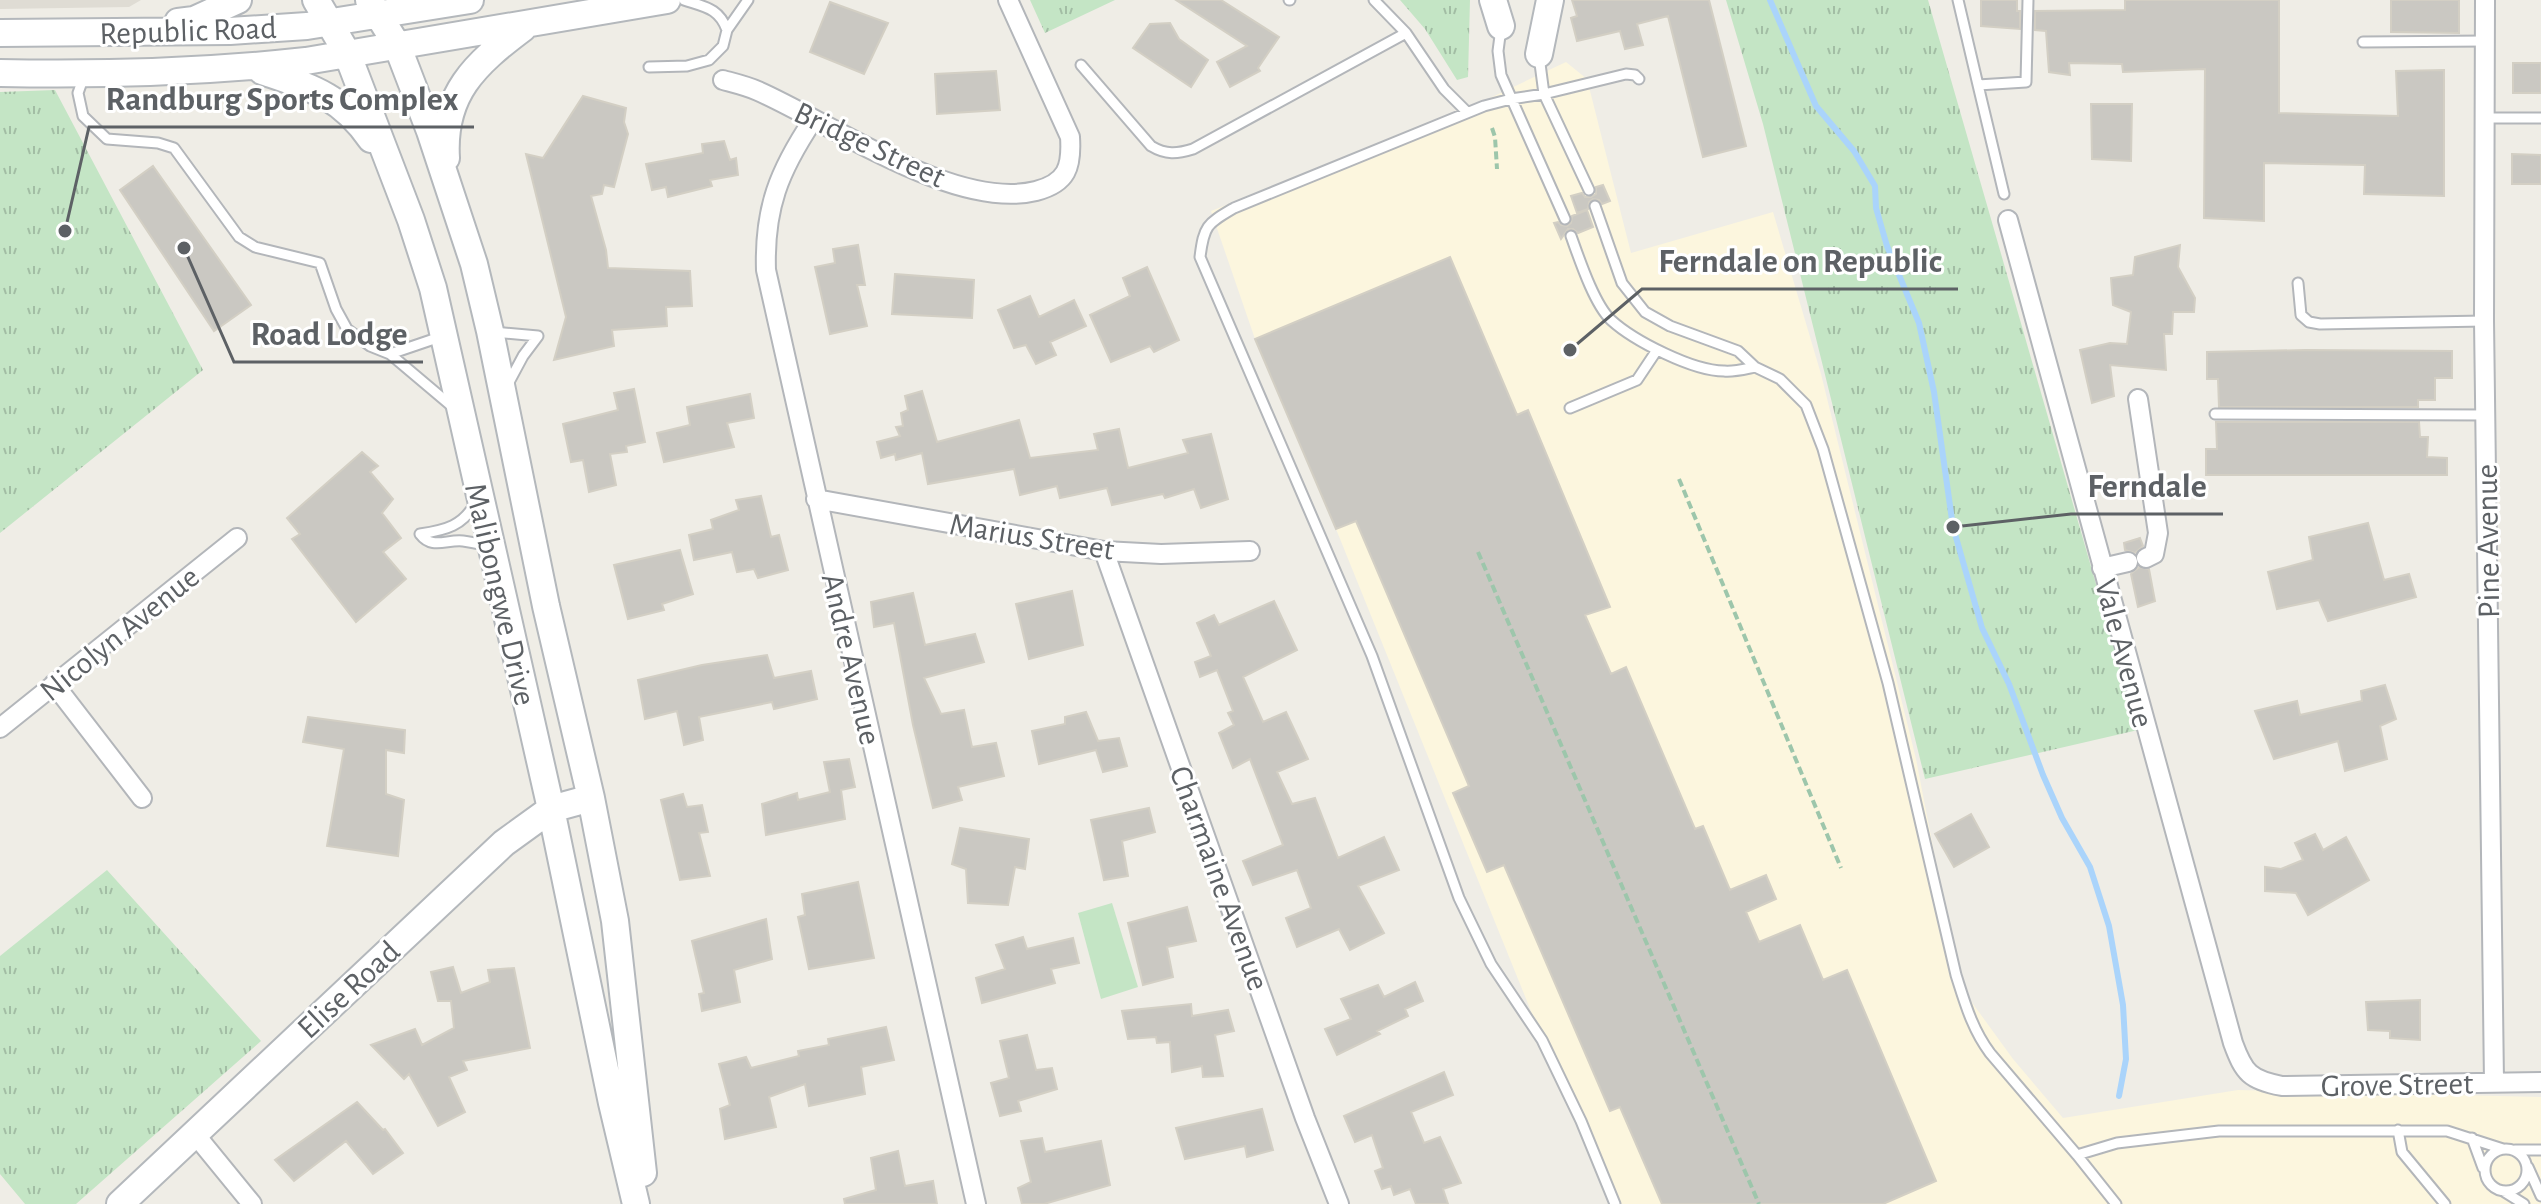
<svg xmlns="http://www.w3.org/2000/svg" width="2541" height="1204" font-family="'Alegreya Sans',sans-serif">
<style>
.commercial{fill:#fcf6de}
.education{fill:#dfdcd4}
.grass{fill:url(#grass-tufts)}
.pitch{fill:#c4e5c5}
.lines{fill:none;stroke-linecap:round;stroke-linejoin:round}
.stream{stroke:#aad4fb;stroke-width:6}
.building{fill:#cac8c2;stroke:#d3cfc4;stroke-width:2}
.lane-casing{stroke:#b3b6ba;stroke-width:13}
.street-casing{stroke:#b3b6ba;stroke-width:22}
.secondary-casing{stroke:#b4b8bc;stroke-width:30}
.path{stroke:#9dc6ab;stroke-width:4;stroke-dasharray:8 4;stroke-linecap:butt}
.lane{stroke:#fff;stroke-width:9}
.street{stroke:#fff;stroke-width:18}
.secondary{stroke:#fff;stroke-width:26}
.labels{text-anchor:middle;stroke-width:6;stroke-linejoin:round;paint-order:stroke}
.street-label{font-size:32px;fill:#5d6165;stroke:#fff}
.leader{fill:none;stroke:#5d6165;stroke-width:3}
.callout-dot{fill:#5d6165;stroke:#fff;stroke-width:3}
.callout-label{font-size:34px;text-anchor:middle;font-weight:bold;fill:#5d6165;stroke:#fff;stroke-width:6;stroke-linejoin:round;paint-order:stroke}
</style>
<defs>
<pattern id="grass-tufts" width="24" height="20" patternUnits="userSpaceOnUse" patternTransform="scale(2)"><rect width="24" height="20" fill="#c4e5c5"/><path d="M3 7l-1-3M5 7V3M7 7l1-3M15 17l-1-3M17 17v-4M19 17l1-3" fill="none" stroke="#a2bda4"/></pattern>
</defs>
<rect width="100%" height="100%" fill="#efede6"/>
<path class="commercial" d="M1566 62 1587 79 1631 253 1773 212 1821 374 1916 759 1960 986 2013 1059 2063 1118 2238 1090 2541 1097V1204H1609L1336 529 1255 339 1211 211 1473 106Z"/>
<path class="education" d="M0 0H141L129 7 0 9Z"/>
<path class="grass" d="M1030 0H1115L1045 33Z
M1400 0H1470L1468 77 1457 80 1425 29Z
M1726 0H1928L2138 730 1925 779 1763 124Z
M55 90 203 370 0 533V92Z
M107 870 261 1041 76 1204H25L0 1174V956Z"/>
<path class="pitch" d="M1112 903 1138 987 1101 999 1078 913Z"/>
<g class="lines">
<path class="stream" d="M1770 0 1816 106 1854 151 1875 186 1876 208 1887 246 1919 323 1934 392 1953 527 1982 628 2009 684 2043 775 2062 818 2090 867 2109 926 2123 1005 2126 1059 2119 1096"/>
</g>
<path class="building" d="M1176 0H1221L1279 37 1258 68 1260 71 1230 87 1217 62 1247 46Z
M1572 0H1709L1746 146 1703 157 1668 16 1637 24 1643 45 1625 49 1620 31 1577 41 1571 18 1577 16Z
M1981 0H2017V11H2020V29L1981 26Z
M2125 0H2279V113L2398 116 2396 71 2444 70V196L2364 194 2365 165 2264 163V221L2204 218 2205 69 2123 72 2122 64 2069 63 2070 75 2049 72 2046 31 2035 30V11L2125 10Z
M2391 0H2459V33L2391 32Z
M830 2 888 23 864 74 810 52Z
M1170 23 1179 39 1208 60 1191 87 1133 48 1150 24Z
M2513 63H2541V93H2513Z
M996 71 1000 110 937 114 935 74Z
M583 96 626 108 624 122 628 134 614 187 604 185 602 194 591 196 606 250 608 268 690 271 692 306 666 307 667 326 612 330 614 346 554 360 566 317 526 154 543 158Z
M2091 104H2132L2131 161 2092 159Z
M724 141 730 160 736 158 738 175 710 180 712 186 668 197 666 187 652 190 646 164 703 153 702 144Z
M2512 154 2541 155V184H2512Z
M153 166 251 305 214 331 120 190Z
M1603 185 1610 201 1602 204 1599 200 1593 199 1589 202 1588 209 1577 213 1571 196 1582 193 1585 197H1591L1596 194V187Z
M1587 210 1593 227 1578 233 1573 229H1568L1561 239 1554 223 1558 222 1561 225 1567 226 1571 223 1572 216Z
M858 245 865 285H857L867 326 830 334 815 267 835 263 833 249Z
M2180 245 2178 267 2195 298 2194 312H2173L2172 334H2164L2166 370 2110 365 2114 396 2092 403 2080 350 2110 343 2127 344 2131 312 2113 305 2111 278 2133 275 2135 257Z
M1450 257 1517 415 1528 410 1610 607 1585 615 1611 674 1626 667 1695 829 1703 826 1730 890 1766 875 1776 899 1746 912 1759 942 1800 925 1823 980 1847 970 1936 1181 1883 1204H1662L1620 1107 1610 1111 1504 865 1487 872 1453 793 1469 786 1356 521 1336 529 1255 339Z
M1147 267 1179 340 1154 352 1150 346 1111 362 1090 315 1130 296 1123 278Z
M895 274 974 280 972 318 892 314Z
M1030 296 1039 317 1074 300 1086 326 1050 342 1056 355 1036 364 1026 345 1014 348 998 310Z
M2305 350 2452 351V378H2435V400H2418V407H2219L2218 379H2207V352Z
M634 389 645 442 626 446 627 452 610 454 616 485 589 492 583 460 571 462 563 424 618 410 614 393Z
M922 391 937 442 1019 420 1030 458 1098 450 1094 434 1119 429 1128 468 1188 453 1183 440 1211 434 1228 499 1201 508 1194 489 1165 498 1163 494 1112 505 1107 488 1060 498 1057 486 1020 495 1014 469 928 484 922 453 896 460 895 454 881 458 877 442 900 436 896 427 903 426 901 413 908 410 905 396Z
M750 394 754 418 727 423 734 447 664 462 657 433 690 425 687 407Z
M2216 422H2419L2420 437H2428L2427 457 2447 458V475H2206V449H2217Z
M362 452 378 466 370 472 393 499 382 513 401 538 383 552 406 579 356 622 292 539 300 534 287 518Z
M761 496 771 537 779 535 788 570 758 578 754 569 737 572 732 552 694 560 689 535 713 529 711 520 739 510 736 500Z
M2368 523 2384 580 2409 574 2416 597 2328 621 2319 600 2277 609 2268 572 2313 560 2309 537Z
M2140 538 2143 546 2135 553 2125 550 2124 543Z
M680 550 693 594 662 604 664 610 628 619 614 565Z
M2139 567 2149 569 2155 601 2138 607 2131 574Z
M1072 591 1083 645 1029 659 1016 604Z
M913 593 925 645 975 634 984 662 924 678 941 714 964 710 972 747 996 743 1004 776 958 787 962 800 933 808 913 725 894 623 874 627 871 602Z
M1274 601 1297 650 1243 677 1263 722 1286 712 1308 759 1277 772 1292 804 1315 798 1338 858 1384 837 1399 870 1358 886 1384 933 1350 950 1339 929 1297 947 1286 918 1311 908 1297 870 1253 885 1243 861 1283 845 1250 759 1233 768 1219 733 1234 725 1228 713 1233 711 1217 670 1200 677 1195 662 1211 656 1197 623 1214 615 1219 625Z
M767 655 774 678 811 671 817 699 774 709 772 702 699 717 703 740 684 745 677 711 645 719 638 680 702 665Z
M2385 685 2396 719 2380 726 2387 759 2345 771 2338 741 2274 759 2255 711 2297 701 2300 715 2362 701 2361 691Z
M1086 712 1098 741 1119 738 1127 766 1103 772 1096 750 1039 764 1032 731 1065 724V717Z
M308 717 405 730 404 753 386 750V794L404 800 398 856 327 846 344 749 303 742Z
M849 759 855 787 841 790 845 819 766 835 762 804 797 793 798 800 830 792 824 762Z
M683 794 687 807 702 805 708 832 699 833 710 876 680 880 661 800Z
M1149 808 1155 832 1122 841 1128 876 1104 880 1091 820Z
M1971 814 1989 847 1954 867 1935 834Z
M960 828 1029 839 1025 869 1015 867 1008 905 968 903 966 869 952 864Z
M2315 834 2323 850 2346 837 2369 880 2308 915 2296 893 2265 891V867L2281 869 2303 860 2295 843Z
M858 882 874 958 809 969 798 917 805 915 802 894Z
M1187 907 1196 941 1167 947 1173 977 1143 985 1128 923Z
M766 919 772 959 734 970 740 1002 702 1011 699 994 704 993 692 941Z
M1023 937 1027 949 1073 938 1079 963 1051 969 1055 983 982 1003 976 978 1005 969 996 945Z
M453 967 461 993 490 982 488 970 514 968 530 1048 463 1061 467 1070 449 1077 465 1112 438 1126 409 1074 404 1079 371 1045 415 1029 422 1045 454 1028 451 1001H438L431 972Z
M1415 982 1423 1001 1405 1009 1408 1016 1377 1031 1380 1034 1337 1055 1325 1029 1351 1019 1341 999 1378 985 1384 997Z
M2420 1000V1040L2390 1038V1031L2368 1030 2366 1002Z
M1191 1004 1192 1016 1228 1010 1234 1031 1215 1035 1223 1076 1203 1077 1202 1066 1172 1072 1170 1042 1157 1043 1156 1037 1128 1039 1122 1011Z
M886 1027 894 1060 861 1067 865 1094 809 1106 805 1084 769 1097 776 1127 725 1139 720 1109 730 1105 719 1064 746 1057 751 1068 799 1056 798 1051 829 1045 828 1039Z
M1027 1035 1036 1070 1052 1068 1057 1089 1018 1101 1021 1111 1000 1116 991 1083 1009 1078 1000 1041Z
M1444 1072 1453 1095 1411 1112 1424 1143 1440 1137 1461 1183 1443 1189 1448 1204H1416L1410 1189 1394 1195 1391 1186 1382 1189 1375 1171 1383 1168 1372 1135 1355 1142 1344 1116Z
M357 1102 383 1130 385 1129 403 1153 373 1174 346 1141 294 1181 275 1160Z
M1262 1109 1273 1150 1247 1157 1245 1146 1185 1159 1176 1128Z
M1042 1138 1045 1152 1101 1141 1110 1185 1044 1204H1022L1018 1188 1031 1182 1021 1141Z
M898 1151 905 1186 933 1181 937 1204H845L844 1199 876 1190 871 1158Z"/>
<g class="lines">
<g class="lane-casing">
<path id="lane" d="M684 0C705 7 719 8 727 30
M1289 0H1290
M1374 0 1406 33 1444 89 1467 112
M1958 0 1978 85 2026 82 2028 0
M1501 28 1498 51 1501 75 1565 219
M2363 42 2485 41
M1539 56 1544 94 1589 190
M1081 65 1151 146C1166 155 1177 154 1193 149L1406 33
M649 67 687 66 709 60 723 46 727 30 748 0
M84 76 78 93 83 116 107 139 158 143 174 148 239 237 255 247 320 263 336 309 347 329 370 346 390 354 454 408
M1978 85 2004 194
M2486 118H2541
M1595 206 1622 283 1645 312 1670 326 1738 351 1755 367 1780 379 1806 405 1823 449 1888 683 1956 975C1965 1003 1972 1029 1990 1053L2077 1155 2117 1143 2219 1131H2447L2503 1149
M1571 236C1579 258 1594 304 1611 320 1634 341 1693 371 1724 371 1734 372 1745 369 1755 367
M2298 283 2301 315 2309 322 2320 324 2484 321
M493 332 538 336
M390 354 440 337
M508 384 523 356 538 336
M1570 408 1637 380 1657 350
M2215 414 2486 415
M420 534C446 530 463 526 476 502
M420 534C432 550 447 539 463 541 471 542 480 544 489 546
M2398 1130 2402 1152 2445 1204
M2472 1138 2483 1168
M2485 1170a21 21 0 1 1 42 0a21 21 0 1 1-42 0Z
M2515 1150H2541
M2077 1155 2116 1204
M2528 1167 2541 1196
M2503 1191 2524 1204
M1615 1204 1581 1121 1542 1040 1491 964 1459 898 1372 656 1200 257C1204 225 1207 224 1234 208L1484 106 1511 99 1544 94 1626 74 1635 75 1639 79"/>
</g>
<g class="street-casing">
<path id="street" d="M2485 0 2484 321 2494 1082
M723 80C734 83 747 86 758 91 831 123 955 211 1036 191 1067 183 1072 167 1070 137L1008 0
M813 120C779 171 764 208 766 270L976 1204
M2008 220 2233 1043C2244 1073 2250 1080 2282 1086L2541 1082
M2138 399 2158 533 2154 554 2146 558
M816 499 1104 551 1161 554 1250 551
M1104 551 1305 1118 1339 1204
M2102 568 2128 562
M54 684 142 798
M0 728 237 538
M194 1133 252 1204"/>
</g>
<g class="secondary-casing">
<path id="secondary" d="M316 0 347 53 411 220 433 288 551 809 612 1103 636 1204
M369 0 397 45 430 131 474 264 490 331 546 606 591 798 615 921 643 1173
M1493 0 1501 26
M178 22 194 20 238 0
M0 33 230 31 307 26 470 0
M1539 54 1550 0
M262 71C309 87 341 95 371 139
M0 73C102 75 205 72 306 61L667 0
M446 158C442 94 475 64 523 28
M120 1204 504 843 551 809 591 798"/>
</g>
<path class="path" d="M1492 128 1495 137 1497 169
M1679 479 1841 868
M1478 552 1759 1204"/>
<use href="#lane" class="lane"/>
<use href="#street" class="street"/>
<use href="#secondary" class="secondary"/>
</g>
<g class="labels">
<g class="street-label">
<text transform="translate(188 30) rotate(-2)" y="11">Republic Road</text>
<text transform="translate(870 144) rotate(25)" y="11">Bridge Street</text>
<text transform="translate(1032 536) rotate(9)" y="11">Marius Street</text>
<text transform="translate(2487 541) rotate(-91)" y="11">Pine Avenue</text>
<text transform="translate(501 594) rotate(77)" y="11">Malibongwe Drive</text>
<text transform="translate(119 633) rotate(-39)" y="11">Nicolyn Avenue</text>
<text transform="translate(2125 653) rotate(75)" y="11">Vale Avenue</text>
<text transform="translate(852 659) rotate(77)" y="11">Andre Avenue</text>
<text transform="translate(1220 878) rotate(70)" y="11">Charmaine Avenue</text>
<text transform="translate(348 989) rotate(-43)" y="11">Elise Road</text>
<text transform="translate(2397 1084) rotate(-1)" y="11">Grove Street</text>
</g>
</g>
<path class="leader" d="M65 231L89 127H474M1570 350L1642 289H1958M184 248L234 362H423M1953 527L2071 514H2223"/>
<g class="callout-dot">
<circle cx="65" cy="231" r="8"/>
<circle cx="1570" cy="350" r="8"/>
<circle cx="184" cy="248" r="8"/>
<circle cx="1953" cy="527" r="8"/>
</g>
<g class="callout-label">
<text x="282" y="110">Randburg Sports Complex</text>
<text x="1800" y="272">Ferndale on Republic</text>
<text x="329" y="345">Road Lodge</text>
<text x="2147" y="497">Ferndale</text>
</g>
</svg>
